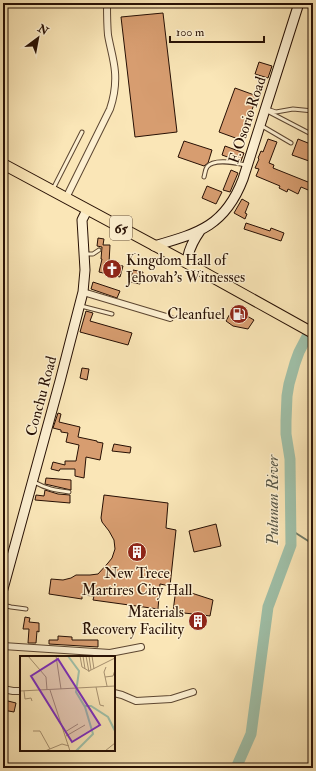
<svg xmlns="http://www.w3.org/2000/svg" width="316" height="771" font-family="'IM FELL Double Pica',serif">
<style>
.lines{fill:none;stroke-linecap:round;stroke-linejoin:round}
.stream{stroke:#6f7a67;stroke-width:2}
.river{stroke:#9fc0a9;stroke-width:11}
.building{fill:#d79d70;stroke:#271004}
.lane-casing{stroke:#5c4631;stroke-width:5}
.street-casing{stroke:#5c4631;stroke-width:8}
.secondary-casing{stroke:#271004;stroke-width:11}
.primary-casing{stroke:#271004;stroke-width:12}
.lane{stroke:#fcefd0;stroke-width:3}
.street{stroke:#fcefd0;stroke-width:6}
.secondary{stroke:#fcefd0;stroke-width:9}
.primary{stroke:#fae6b7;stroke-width:10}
.labels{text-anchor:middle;stroke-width:3;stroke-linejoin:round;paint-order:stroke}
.shield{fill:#fcefd0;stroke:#675341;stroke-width:1}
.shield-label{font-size:14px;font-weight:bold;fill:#271004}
.street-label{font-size:15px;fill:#271004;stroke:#fcefd0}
.poi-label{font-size:15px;fill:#271004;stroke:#fcefd0;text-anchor:end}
.water-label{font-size:16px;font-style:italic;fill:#575646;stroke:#fcefd0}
.inset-river{fill:none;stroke:#9fc0a9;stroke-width:2}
.inset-road{fill:none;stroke:#a6906f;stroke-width:1}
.view{fill:#7b2cbf;fill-opacity:0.15;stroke:#7b2cbf;stroke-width:2}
.inset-edge{fill:none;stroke:#271004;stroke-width:2}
</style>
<rect width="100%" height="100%" fill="#fae6b7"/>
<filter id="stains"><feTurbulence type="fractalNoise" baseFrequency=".005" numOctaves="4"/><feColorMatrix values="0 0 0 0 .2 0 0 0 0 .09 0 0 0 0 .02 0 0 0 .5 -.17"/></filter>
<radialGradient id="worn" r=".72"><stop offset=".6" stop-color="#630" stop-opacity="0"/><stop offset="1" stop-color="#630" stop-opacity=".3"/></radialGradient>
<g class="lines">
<path class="stream" d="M291 530 313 544"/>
<path class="river" d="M236 768 251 734 268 607 291 545 290 459 286 434V421L287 396 289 384 295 363 299 352 313 325"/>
</g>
<path class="building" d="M163 13 177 132 135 137 121 17Z
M259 62 272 66 268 78 255 74Z
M235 88 257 96 241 140 219 132Z
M268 139 277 142 269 163 274 165 273 168 313 184V192L301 187 298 194 288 189 287 192 279 188 280 186 256 176 259 169 255 168 259 159 258 158 261 151 263 152Z
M298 139 313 145V152L309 161 292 155Z
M184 141 212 150 208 163 204 166 178 157Z
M225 146 244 153 241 161 236 160 222 155Z
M231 170 238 173 230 192 223 190Z
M207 186 222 192 216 204 202 198Z
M242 199 249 203 245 213 247 214 245 219 234 213Z
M246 223 270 231 271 228 284 233 281 241 244 229Z
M98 238 104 239 103 245H110L109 263 123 266 120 277 99 272 102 259H101L102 247 97 246Z
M133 270 143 272 140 284 130 282Z
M93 282 120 291 117 298 91 289Z
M233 308 254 320 248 329 233 326 226 321Z
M86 311 93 313 90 321 132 333 128 345 80 332Z
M82 368 89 369 87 380 80 378Z
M58 413 61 414 59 422 80 427 78 437 97 441V442L103 443 100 460 86 457 84 478 75 476V469H60L59 471 51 469 53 462 65 465V461H76L79 445 66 442 68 433 61 432V430L53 428Z
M114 444 131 447 130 453 112 451Z
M46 478 71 480V490L45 484Z
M45 490 58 494 70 495V503L35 500 36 495 44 496Z
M104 495 168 503 166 528 176 530 170 586 160 584 158 609 93 600 94 596 82 595V599L49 594 51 579 63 580 71 578 76 575H90L98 574 108 563 112 558 115 549 114 540 109 531 102 522 101 518Z
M216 524 221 546 194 552 189 531Z
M176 588 213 600 210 616 203 615 202 627 193 626 194 614 173 612Z
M25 617 30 618 29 622 39 623V632L37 631 36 643H28L29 629H23Z
M58 636 72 637V640H98V647L49 644V640H58Z
M4 700 16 703 14 712 3 710Z"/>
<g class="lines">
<g class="lane-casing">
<path id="lane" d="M267 109 276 112 293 109 313 111
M267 111 313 135
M262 126 291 143
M204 177C205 174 205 170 207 167 214 158 236 163 246 165
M53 189 82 132
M86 254H93L99 250
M81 306 112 314
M34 482C47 489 54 490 69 492
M3 605 11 607 26 609"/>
</g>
<g class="street-casing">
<path id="street" d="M66 198 110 109C114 97 116 85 115 72 114 59 110 47 108 35 107 24 107 14 107 3
M83 292 170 318
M3 646 110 653 141 647
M3 689 13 691H21
M114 693 122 695 136 701 171 699 193 692"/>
</g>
<g class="secondary-casing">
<path id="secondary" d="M154 246C199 233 225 226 243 179L299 3
M187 263C188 250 193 241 200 231
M3 589 60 381 83 292 85 270 82 220 87 210"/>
</g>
<g class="primary-casing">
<path id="primary" d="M3 164 187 263 313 333"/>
</g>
<use href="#lane" class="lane"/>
<use href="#street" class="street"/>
<use href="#secondary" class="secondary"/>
<use href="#primary" class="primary"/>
</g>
<defs>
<g id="church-disc" transform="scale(1)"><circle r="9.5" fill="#8f2418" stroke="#fcefd0"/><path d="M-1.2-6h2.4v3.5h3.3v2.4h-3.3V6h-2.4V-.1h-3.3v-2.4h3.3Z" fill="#fff"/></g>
<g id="fuel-disc" transform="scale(1)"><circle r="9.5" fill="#8f2418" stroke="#fcefd0"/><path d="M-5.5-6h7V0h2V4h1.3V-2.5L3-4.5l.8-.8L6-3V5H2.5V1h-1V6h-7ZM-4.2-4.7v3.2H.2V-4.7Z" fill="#fff"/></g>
<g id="building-disc" transform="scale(1)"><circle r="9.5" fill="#8f2418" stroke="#fcefd0"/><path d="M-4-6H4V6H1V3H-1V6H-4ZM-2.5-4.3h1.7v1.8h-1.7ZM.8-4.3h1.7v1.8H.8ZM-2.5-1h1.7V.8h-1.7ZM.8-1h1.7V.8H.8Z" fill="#fff"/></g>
</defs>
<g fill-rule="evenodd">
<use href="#church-disc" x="112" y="269"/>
<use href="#fuel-disc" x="239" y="314"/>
<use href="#building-disc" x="137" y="552"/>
<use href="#building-disc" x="198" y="621"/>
</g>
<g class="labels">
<rect class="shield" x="110" y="216" width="22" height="24" rx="3"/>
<g class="shield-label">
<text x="121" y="233">65</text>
</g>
<g class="street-label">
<text transform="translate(247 120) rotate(-72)" y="5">F. Osorio Road</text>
<text transform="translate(41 396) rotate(-75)" y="5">Conchu Road</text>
</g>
<g class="poi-label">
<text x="126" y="265" text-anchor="start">Kingdom Hall of<tspan x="126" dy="17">Jehovah's Witnesses</tspan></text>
<text x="225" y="319">Cleanfuel</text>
<text x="137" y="578" text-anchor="middle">New Trece<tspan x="137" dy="17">Martires City Hall</tspan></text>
<text x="184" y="617">Materials<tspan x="184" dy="17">Recovery Facility</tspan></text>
</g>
<g class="water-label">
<text transform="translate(272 500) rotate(-90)" y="6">Pulunan River</text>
</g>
</g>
<g transform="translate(20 656)">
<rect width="95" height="95" fill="#fae6b7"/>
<path class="inset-river" d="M48 0 59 15 56 36 65 51 73 78 56 95M65 50H71L88 61 95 75"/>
<path class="inset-road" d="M8 0 26 21 27 34M36 0 41 33M60 0 62 11 69 15 95 2M63 0 65 13M66 0 69 16M69 0 71 14M72 0 74 13M86 11 84 16 87 30M85 21 93 20 95 14M76 31 80 49 84 50M30 34 50 95M0 35 95 30M4 35 5 43 11 42 12 45M13 75H20L30 93M45 76 58 68M46 80 65 69M25 95 42 88 49 90M85 95 95 87"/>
<path class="view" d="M38 3 80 69 52 86 11 20Z"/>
<rect width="95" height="95" class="inset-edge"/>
</g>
<rect width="316" height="771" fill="none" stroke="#fae6b7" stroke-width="16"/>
<rect x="4" y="4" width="308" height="763" fill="none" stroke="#271004" stroke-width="2"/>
<rect x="8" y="8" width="300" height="755" fill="none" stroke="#271004"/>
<g transform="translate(38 38) rotate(32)" stroke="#fcefd0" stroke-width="3" paint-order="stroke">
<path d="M0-3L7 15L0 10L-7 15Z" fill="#271004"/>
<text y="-6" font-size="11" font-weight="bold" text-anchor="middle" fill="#271004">N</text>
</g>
<path d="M170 36v6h94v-6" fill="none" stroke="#271004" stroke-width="2"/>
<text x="176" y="36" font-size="12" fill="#271004" stroke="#fcefd0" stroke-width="3" paint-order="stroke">100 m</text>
<rect width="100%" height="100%" filter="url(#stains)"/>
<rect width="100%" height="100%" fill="url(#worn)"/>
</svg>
